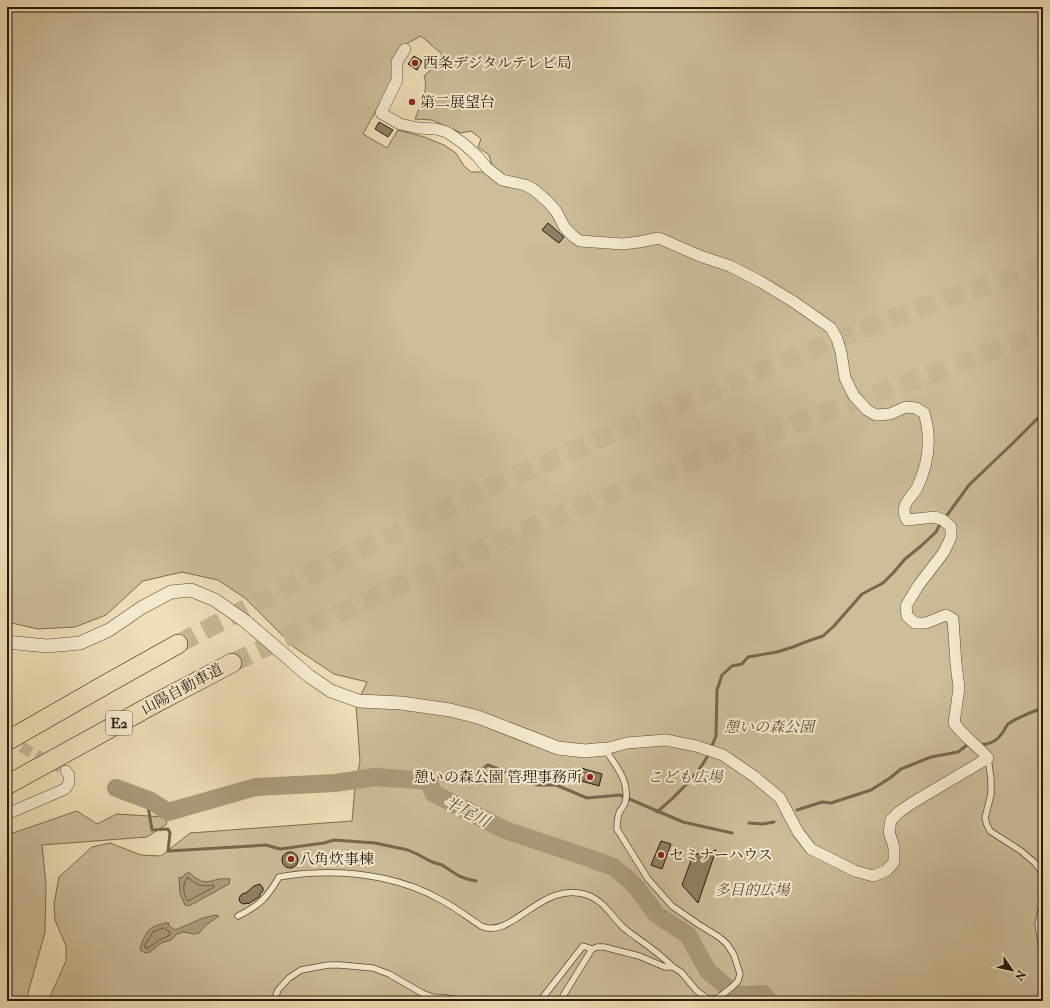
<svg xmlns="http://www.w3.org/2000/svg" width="1050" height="1008" font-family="'IM FELL Double Pica','Noto Serif JP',serif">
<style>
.green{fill:#cdbd99;stroke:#7a6b52;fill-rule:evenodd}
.water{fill:#ab9b7c;stroke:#77674f}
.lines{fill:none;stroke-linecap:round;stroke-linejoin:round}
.shore{stroke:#6a5a44;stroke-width:1}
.stream{stroke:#77674f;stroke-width:3}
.river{stroke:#ab9b7c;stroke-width:18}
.building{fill:#8f7f64;stroke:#28190b}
.minor-tunnel{stroke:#c7b794;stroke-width:11;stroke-dasharray:11 5.5;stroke-linecap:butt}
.motorway-tunnel{stroke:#c7b794;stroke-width:19;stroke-dasharray:19 10;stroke-linecap:butt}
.service-casing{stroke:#5a4a36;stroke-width:7}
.minor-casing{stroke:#5a4a36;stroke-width:12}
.tertiary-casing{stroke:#5a4a36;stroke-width:14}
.motorway-casing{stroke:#28190b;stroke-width:20}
.service{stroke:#f5ead0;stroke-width:5.5}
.minor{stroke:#f5ead0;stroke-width:11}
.tertiary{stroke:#f5ead0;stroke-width:13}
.motorway{stroke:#efdeb6;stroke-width:19}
.poi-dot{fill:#8f2418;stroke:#f5ead0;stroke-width:1.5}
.labels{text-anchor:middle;stroke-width:4;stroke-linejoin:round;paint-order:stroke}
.shield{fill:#f5ead0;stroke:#665846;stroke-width:1}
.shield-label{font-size:14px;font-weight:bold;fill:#28190b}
.poi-label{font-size:15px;fill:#28190b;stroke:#f5ead0;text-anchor:start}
.street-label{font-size:15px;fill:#28190b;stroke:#f5ead0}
.park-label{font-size:15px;font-style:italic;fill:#5a4a36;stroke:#f5ead0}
.water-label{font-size:16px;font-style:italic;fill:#5c4d38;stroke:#f5ead0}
</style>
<rect width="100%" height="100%" fill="#efdeb6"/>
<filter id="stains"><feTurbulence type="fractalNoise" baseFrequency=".005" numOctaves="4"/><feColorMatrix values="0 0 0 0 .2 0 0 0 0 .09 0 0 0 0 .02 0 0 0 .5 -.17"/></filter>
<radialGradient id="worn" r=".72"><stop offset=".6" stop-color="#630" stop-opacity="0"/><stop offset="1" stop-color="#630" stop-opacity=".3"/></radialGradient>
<path class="green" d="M7 7H1043V1001H48L66 961V946L55 920 54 904 59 877 92 847 110 843 141 855 161 856 190 833 352 821 355 787 360 761 356 705 367 682 334 674 295 648 245 598 218 580 182 572 143 581 106 615 75 627 38 629 7 622ZM421 36 442 54 437 64 424 76C429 91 420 105 415 119L432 120 461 133 471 131 481 139 478 147 489 155 493 169 483 172H471L464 166 456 153 444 145 424 137 398 130 387 148 363 134 394 78 402 46Z
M77 811 97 824 117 814 165 817 167 824 147 837 42 845 46 884 45 932 28 993 27 1001H7V835Z"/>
<path class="water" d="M189 872C208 891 210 876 230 879L229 884 189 906 185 905 180 894 179 877 182 878 184 875Z
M215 915 219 916 206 925 199 933 195 934 183 932 177 934 171 940 161 943 150 952 145 953 140 950C140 945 146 932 150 929 153 926 166 922 169 923L168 925 175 930 203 918Z"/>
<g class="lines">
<path class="shore" d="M187 878H189C197 886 202 887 213 885L214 887 188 901C183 895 182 884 187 878Z
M164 928 170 932V935L159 940 148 948H145V945L153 932Z"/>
<path class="stream" d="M945 518 969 485 1013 443 1043 413
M980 745C991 744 997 741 1003 732 1005 729 1006 726 1008 724 1019 717 1031 712 1043 708
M711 748 716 736 717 690 722 675 732 666 742 664 748 657 777 652 793 647 808 641 823 636 834 626 862 594 883 583 894 572 905 559 921 546 936 532 941 522
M429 781 439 776 463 783 488 765 538 785H556L587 798 620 795 683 822 732 833
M141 797 148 806 152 830 168 829 170 833 168 851 252 846 266 845 280 849 324 843 334 840 375 843 408 850 417 854 432 862 442 865 459 876 467 879 476 881
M797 810 822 802 831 803 871 790 890 778 901 769 931 757 958 752 967 745H970
M657 812C674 798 700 773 709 753
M749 823 763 824 774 822
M743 995 746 998 744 1001"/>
<path class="river" d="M116 788 151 801 168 812 256 787 335 783 375 777 429 781 433 793 505 830 589 858 613 867 627 878 637 888 657 915 688 935 708 971 735 994 747 995 763 994 769 1001"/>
</g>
<path class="building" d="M414 56 422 61 417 70 408 64Z
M379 122 393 130 388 137 375 129Z
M548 223 564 237 559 243 542 230Z
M581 768 602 774 599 786 578 780Z
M661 841 671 844 662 869 651 865Z
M716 850 698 903 682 885 693 855Z
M282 860a8 8 0 1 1 16 0a8 8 0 1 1-16 0Z
M260 884 263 888V891L260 894V896L259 897 248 904V903L243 904 240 902 239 898 242 894 246 893 254 886Z"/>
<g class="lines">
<path class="minor-tunnel" d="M7 739 66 771"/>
<path class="motorway-tunnel" d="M178 644 331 564 490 487 658 413 855 332 1043 265
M232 663C323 620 415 577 508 537 684 462 864 399 1043 332"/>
<g class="service-casing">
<path id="service" d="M988 758 991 779V794L985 818 987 825 990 831 1021 851 1035 863 1042 872 1043 882
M1043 900 1038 924 1043 957
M238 916C260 905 267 898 279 877 291 875 303 873 316 873 359 871 405 879 443 901 456 908 469 918 481 926 513 941 542 877 590 896 605 903 610 914 621 925 625 930 632 934 637 938 650 947 662 956 673 967
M274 1001 278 990 289 978 301 970 328 965H340L373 968 389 974 422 993 432 997 447 998 466 1001
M540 1001 583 946 592 949 597 947H604L639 956 665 967H673L681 972 697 991 708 999H711L718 998 732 987 738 981 740 974 734 955 727 944 719 937 698 924 672 906 648 879 617 829C617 822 617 817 620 811 622 808 624 806 625 803 631 782 615 765 605 749
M560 1001 592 949"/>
</g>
<g class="minor-casing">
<path id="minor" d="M405 49 397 62V80L381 113 400 124 418 128 436 129 447 132 464 144 477 156 487 168 502 180 525 185 533 189 547 201 556 211 565 228 573 236 580 241 623 244 639 242 659 238 700 256 730 266 761 282 794 302 831 328 837 339 841 352 845 378 854 396 867 410 876 415 890 414 906 407 916 408 924 413C932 439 929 463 917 488 914 494 907 499 905 506 903 511 904 515 907 520L935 517 943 520 951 527V537L944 552 918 586 906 606 907 616 915 623H926L946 615 953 619 956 664 959 688 954 723C963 736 978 746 988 758L912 803 899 812 891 820 889 832 894 847V862L886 871 873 876 855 871 811 849 798 832 780 798 755 777 723 755 696 746 666 740 627 743 605 749
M7 814 65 789 69 783V775L66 771"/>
</g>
<g class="tertiary-casing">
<path id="tertiary" d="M7 642 47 646 80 643 109 630 141 608 171 592 191 590 215 600 245 621 309 676 331 691 359 701 401 703 450 710 478 717 558 748 585 751 605 749"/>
</g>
<g class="motorway-casing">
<path id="motorway" d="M7 741 110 682 178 644
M7 785 154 704 232 663"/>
</g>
<use href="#service" class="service"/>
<use href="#minor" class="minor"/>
<use href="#tertiary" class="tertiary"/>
<use href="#motorway" class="motorway"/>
</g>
<g class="poi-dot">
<circle cx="415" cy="63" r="4"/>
<circle cx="412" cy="102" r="4"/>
<circle cx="590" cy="777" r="4"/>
<circle cx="661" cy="855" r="4"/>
<circle cx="291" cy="859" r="4"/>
</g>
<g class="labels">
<rect class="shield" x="106" y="711" width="26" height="24" rx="3"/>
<g class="shield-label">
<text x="119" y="728">E2</text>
</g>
<g class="poi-label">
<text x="423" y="68">西条デジタルテレビ局</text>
<text x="420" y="107">第二展望台</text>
<text x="582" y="782" text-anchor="end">憩いの森公園 管理事務所</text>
<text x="669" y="860">セミナーハウス</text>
<text x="299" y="864">八角炊事棟</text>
</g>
<g class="street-label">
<text transform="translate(182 689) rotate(-28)" y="5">山陽自動車道</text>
</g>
<g class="park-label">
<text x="769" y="732">憩いの森公園</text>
<text x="685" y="782">こども広場</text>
<text x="752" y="895">多目的広場</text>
</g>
<g class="water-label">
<text transform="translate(467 811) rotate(27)" y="6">半尾川</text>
</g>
</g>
<rect width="1050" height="1008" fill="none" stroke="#efdeb6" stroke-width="24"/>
<rect x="8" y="8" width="1034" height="992" fill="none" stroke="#28190b" stroke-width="2"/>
<rect x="12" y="12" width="1026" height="984" fill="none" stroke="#28190b"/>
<g transform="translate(1012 970) rotate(124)" stroke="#f5ead0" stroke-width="3" paint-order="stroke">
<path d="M0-3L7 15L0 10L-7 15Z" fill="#28190b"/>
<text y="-6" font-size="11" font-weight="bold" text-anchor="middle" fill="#28190b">N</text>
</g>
<rect width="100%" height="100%" filter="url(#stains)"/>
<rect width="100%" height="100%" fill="url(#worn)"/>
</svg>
